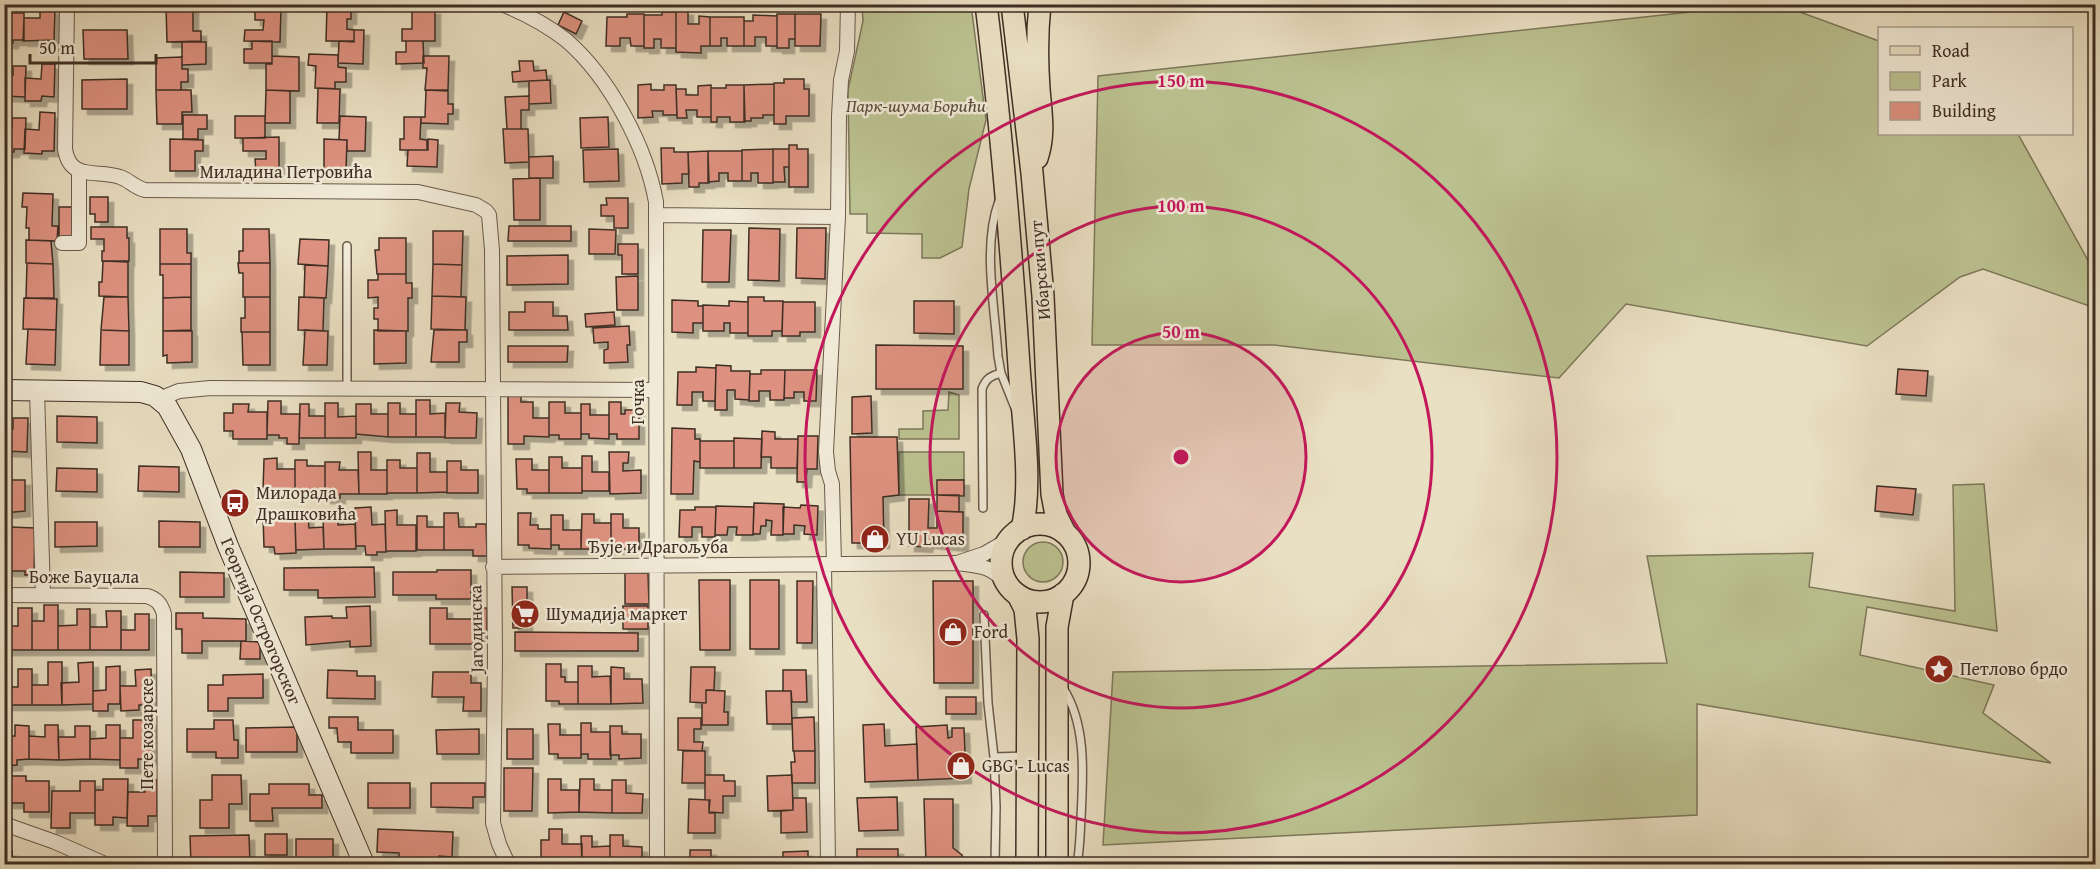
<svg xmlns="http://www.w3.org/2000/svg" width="2100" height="869" font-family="'Gentium Book Plus',serif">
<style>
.green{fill:#bbc190;stroke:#7d785a;stroke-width:1.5}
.building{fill:#de9180;stroke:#3f2e24;stroke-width:1.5;filter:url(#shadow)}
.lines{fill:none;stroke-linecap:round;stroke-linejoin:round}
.lane-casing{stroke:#6a5a4c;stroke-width:10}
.street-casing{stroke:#6a5a4c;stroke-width:16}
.secondary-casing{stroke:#3f2e24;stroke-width:22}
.primary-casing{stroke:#3f2e24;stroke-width:24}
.lane{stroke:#f1ead7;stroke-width:7}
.street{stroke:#f1ead7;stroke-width:14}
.secondary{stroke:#f1ead7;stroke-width:20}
.primary{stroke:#e9dfc2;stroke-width:21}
.ring{fill:none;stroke:#c2185b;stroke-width:3}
.labels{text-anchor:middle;stroke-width:5;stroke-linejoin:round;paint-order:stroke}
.park-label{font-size:18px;font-style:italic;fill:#584b3a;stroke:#f1ead7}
.street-label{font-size:18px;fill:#3f2e24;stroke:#f1ead7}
.poi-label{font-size:18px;fill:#3f2e24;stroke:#f1ead7;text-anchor:start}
.centre{fill:#c2185b;stroke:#f1ead7;stroke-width:3}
.ring-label{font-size:18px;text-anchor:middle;font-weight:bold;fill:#c2185b;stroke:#f1ead7;stroke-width:5;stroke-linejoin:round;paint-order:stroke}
</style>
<defs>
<filter id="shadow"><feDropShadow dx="5.5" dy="5.5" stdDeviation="0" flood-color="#0004"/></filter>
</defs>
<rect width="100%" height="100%" fill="#e9dfc2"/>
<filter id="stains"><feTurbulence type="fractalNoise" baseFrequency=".00333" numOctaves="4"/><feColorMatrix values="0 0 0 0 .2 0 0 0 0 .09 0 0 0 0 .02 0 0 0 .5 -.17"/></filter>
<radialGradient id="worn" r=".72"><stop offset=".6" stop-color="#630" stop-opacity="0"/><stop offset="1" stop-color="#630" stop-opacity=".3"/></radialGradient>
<path class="green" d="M862 5H971L986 120 969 189 962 247 940 258H922V234L867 233V214H850L848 90 863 21Z
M1755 5H1781L1879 41 1880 134H2018L2095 273V308L1983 269 1960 277 1867 346 1626 304 1559 378 1274 345H1092L1098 76Z
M949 392 959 395V439H899V429H923V411L948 410Z
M899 452H964V480H938L937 495H899Z
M1984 484 1997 631 1867 607 1860 655 1994 685 1983 713 2051 763 1697 704V815L1103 845 1113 672 1667 663 1647 556 1813 553 1809 587 1955 611 1953 485Z
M1023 562a20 20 0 1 1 40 0a20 20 0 1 1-40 0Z"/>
<path class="building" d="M166 7H193V31H201V41L167 42Z
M255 7 281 8 280 42 244 41 245 30H263L264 20H255Z
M327 7 351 8V19H347V29L354 30V41H326Z
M40 8 55 9 54 40 23 41 24 18H40Z
M412 9H435V41H402V29H412Z
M676 10H688V24H699V16L710 17V46H701V53L676 52Z
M564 12 582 21 576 34 558 25Z
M662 12H676V48H661V39H654V48H644V15H662Z
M10 13H24V40H13V43H4V21H10Z
M627 14H644V46H631L630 38H620V46H606L607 17H627Z
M777 14H795V39H789V48H777Z
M795 14H821L820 46H795Z
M753 15 777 16V46H766V37H755V46H744V21H753Z
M710 17H744V46H727V38H721V46H710Z
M83 30H127L128 59H84Z
M354 30H364L363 64 338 63 339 41 354 42Z
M252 41H272V63H244V49H252Z
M406 41H423L424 63 396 64V52H406Z
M182 42H206V64L182 65Z
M309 54 338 55V67L346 68V82H335V89L315 88 316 66 308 65Z
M272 56 299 57V91L266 90V64H272Z
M423 56H449L448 90H425L427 68H423Z
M182 57V69H188V82H181V90H156V58Z
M519 61H533L534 71 546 70 547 80 513 82 512 72 520 71Z
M42 64H55L54 97 42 96 41 101H25V78L41 79Z
M13 66H26L25 97 4 96V75H13Z
M127 79V109H82V80Z
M784 79H804V89H809V116H786V124H774V83H784Z
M550 80 551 103 529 104V81Z
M651 84V90H664V85H676L677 115H663V111H652L653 117 638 118V85Z
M774 84V115H763V118H751V121H744V85Z
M711 85V117H697V110H686L687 118H677L676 89H686V95H698V86Z
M726 85H744L745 122H730V117H717V122H711V88H726Z
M318 88 340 89 339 123H317Z
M156 90H191L192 112H182V124H157Z
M266 90 290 91V123H265Z
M426 90 448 91V104H453V114H448V124L421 123V117H425Z
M529 96V110H521V129H507L505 97Z
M40 112 55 113 54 151H42V154L24 153 25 129 39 130Z
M183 115H207V129H198V139H183Z
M235 116H265V138H235Z
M340 116 366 117 365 151H347V140H339Z
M404 117H421L420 139 427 140V150H400V139H404Z
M608 117 609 147 581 148 580 118Z
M12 118H26L25 149H14V152H4V128H12Z
M503 129H528L529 162 505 163Z
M279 137V171H256L255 159H266V151H243V138Z
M170 139 203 140V151H195V171H170Z
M324 139 347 140 346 171H324Z
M428 139 438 140 437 167 407 166 408 150H428Z
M789 145H797V149H808V187H789Z
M661 148H674V152H688L689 174H682V183L662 184Z
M618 149 619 181 584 182 583 150Z
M773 149H789V167H784L785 182H773Z
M773 149V183H758V173H751V181H742V150Z
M708 151H742V181H728V173H719V181L708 182Z
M708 151 709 183H699V187H689L688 152Z
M553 156V178H529V157Z
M540 178V220H514L513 179Z
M23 193 53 194 52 226H58L57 241 29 240V228H26L27 207H22Z
M90 197H108V222H95V214H90Z
M606 198H628V228H614V216H601V205H607Z
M59 207H74V238H59Z
M509 226H571V241H508Z
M91 227H127V238H129V261H102V251H104V239H91Z
M749 228 780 229 779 281 748 280Z
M797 228H826L825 279 796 278Z
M160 229H187V253H191V264H160Z
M243 229H269L270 263H239V251H243Z
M589 229 616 230 615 254H589Z
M703 230H731L729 282H702Z
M433 231H463L462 265 433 264Z
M379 238H406V274H377L375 250H379Z
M300 239 329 240 328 266 298 264Z
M26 240 51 241 53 264 26 263Z
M618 244H638V274H622V255H618Z
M568 255V284L507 285V256Z
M103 261 128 262V297L99 296V282H102Z
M27 263 53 264 54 298H26Z
M238 263H270V297H243V273H239Z
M160 264H191V297L163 298V275H160Z
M433 264 462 265 461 297 432 296Z
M305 265 328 266 326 298 304 297Z
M378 274H406V283H412V298H408V331H378V319H374V308H378V297L368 298V280H378Z
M638 276V310H617L616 277Z
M432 296 466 297 465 330 431 329Z
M104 297H128L129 331 101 330Z
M191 297V330L163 331V298Z
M245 297H270V332H241V318H245Z
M299 297 324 298 323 331 298 330Z
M748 297H764V301H783L782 331H772V336H748Z
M24 298 57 299 56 330 23 329Z
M672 300 698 301V306H703V323H693V333L672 332Z
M729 301 748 302V333H730V323H724V331H703V305L729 306Z
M914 301H954V334L914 333Z
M525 302H553V316H567L568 330H509V312H525Z
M783 302H815V332H800V336H782Z
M614 312 615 325 586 327 585 314Z
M629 326 630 345H627L628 362 604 363V350L608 349V342L594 343 593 328Z
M28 329 56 330 55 365 26 364Z
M101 330 129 331V365H100Z
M305 330 328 331 327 365H303Z
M374 330 406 331V363L374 364Z
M434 330H467V342H459V362H431Z
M163 331H192V362L167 363V355L163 356Z
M242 332H270V365H243Z
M876 345 963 346V389H876Z
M508 346H568L567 362H508Z
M716 365 731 366V371H750L749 400 735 399V390H727V410H715Z
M696 367 716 368 715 401H703V392H692V405H677L678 372H696Z
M1898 369 1928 371 1926 396 1896 394Z
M761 370H785L784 400H770V391H759V401H749L750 374H761Z
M785 370H817L816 401H804V392H794V398H784Z
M508 395H521V402H533V418H549V437L524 436V444H508Z
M871 396 872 433 852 434V397Z
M416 400H430V414L445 413V437H416Z
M268 401H281V414H300L299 444H287V438H279V435H267Z
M549 402H565V413H581V439H559V435H549Z
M609 402H621V414H625V410H639V439H617V434H609Z
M325 403H338V417L356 416V438H325Z
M388 403H400V414H416V437H388Z
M446 403H460L459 412 477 413 476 438H445Z
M233 404H249L248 412H267V439H233V431H224V413H233Z
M300 404H309V416H325V438H299Z
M356 404H371V414H388V437L356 434Z
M581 404H590V415H609V439L589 438V434H581Z
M57 416 97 417V443L57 442Z
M13 418H28L27 452 4 451V429H13Z
M672 428 695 429V439H700V462L694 461 693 494H671Z
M762 431 775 432V439H798L797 468H771V457H761Z
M798 436H818L817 469H807L806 482H797Z
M850 437H897L899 495 883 497 884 543H852Z
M734 438 762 439 761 468H734Z
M700 441H734V468H700Z
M358 452H371V470H387V494H359Z
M609 452H629L628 463H623V471L641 470V493L610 494Z
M417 453H430V472H447V492L417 493Z
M582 456H592V472H609V491H582Z
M549 457H562V468H582V493H549Z
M277 458V469H295V494H274L275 490H263L264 459Z
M516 459H532V470H549V493H527V489H517Z
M295 460H307V466H325V494H295Z
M387 460H400V468H417V493H387Z
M447 461H461V470H478V493H447Z
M325 462H340L339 470H358L359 494H340V498H325Z
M139 466 179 467V492L138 491Z
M57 468 97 469V492L56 491Z
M11 480H25V511L4 513V489H11Z
M937 480H964V496L937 495Z
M1877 486 1916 489 1913 515 1875 511Z
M937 495H959V512L937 511Z
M909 499H929L928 528H937V511L963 512V546L928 543 927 547 909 546Z
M754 503 784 504 783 535H771L772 521 766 520V526H761L760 534H753Z
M801 505 818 506 817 535 804 534 805 526 794 525V534H783V507L800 508Z
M716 506 754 507 753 535H736L737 527H728L727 535H715Z
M371 507 372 525 385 524 386 552H377V555H366L365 546H356L355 508Z
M695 507H716L715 537H702V527H692V537H679L680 510H695Z
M397 510V525H416V551H386L385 511Z
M444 513H458L459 527H476V524H486L487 556H473V550H444Z
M518 513H531L530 525H538V529H551V549L529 548V545H518Z
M582 514H594V523H611V549H581Z
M611 514H623V528H639V549H618V543L611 544Z
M551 515H563V530H581V549H559V545H551Z
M263 516H279V521H295L296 553 275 554 274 547H264Z
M417 516H427V527H444V550H417Z
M295 517H308L309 528 323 527 324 549 296 550Z
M323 517H338V525L355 524 356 549H324Z
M159 521 200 522V547H159Z
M55 522H97V546L55 547Z
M11 527 35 528 34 575H25V571H4V544H10Z
M374 567 375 597 318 598V590H284V568Z
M437 570H471V599H436V595H393V572H437Z
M180 572 224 573V597H180Z
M625 573H648L649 604H625Z
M699 580H730V650H700Z
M750 580H779V649H750Z
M797 581H813L812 643H797Z
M933 581H973V683H934Z
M512 587H527V628H513Z
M44 605H58V650H32V621H44Z
M370 606 371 646 350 647V641L306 645 305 617 332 616V618H347L346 607Z
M623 606H648V629H623Z
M18 608H32V650H4V626H18Z
M430 608H447V619H473V644H430Z
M473 608H487V633H473Z
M77 609H90V650H58V626L77 625Z
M106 611H121V650H90V627H107Z
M176 613H203V618L246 619V641H202V653H182V629H176Z
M135 614H149V650H121V630H135Z
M515 632 638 633V651H515Z
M241 641 260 642V659H240Z
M48 662H62V705H32V685H48Z
M93 662V704L62 705 61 683 79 682 78 663Z
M546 664H561V677H565V682H578V704H559V701H546Z
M120 666V704H108V711H93V691L106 690V667Z
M578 666H592V677L610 676 611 704H578Z
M611 667 624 668V679H642L643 703 611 704Z
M691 667H715L714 690H706V703L690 702Z
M18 669H32V705H4V687H18Z
M151 669 152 705H139V710L121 711 120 686H136L135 670Z
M328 670 357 671V676H375V699L327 698Z
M783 670H806L807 702H792L791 691H783Z
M433 672H471V683H481V711H463L464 697H432Z
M263 674V698H228V711H208V685H223V675Z
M706 690 725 691 724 712H728V725H702V703H706Z
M766 691H791L792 724H767Z
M946 697H976V714H946Z
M329 717H358V730H393V753H351V742H338L337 728H329Z
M814 717 815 751H793L792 718Z
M678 718H701V729H694V742H703L702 751 678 750Z
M133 720H152V759H138V768H120V738H133Z
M214 720H233L234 740H238V758H216V752H187V729H214Z
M581 723H591V732H610L611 759H588V754H581Z
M548 724H560V735H581V758H558V754H549Z
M884 724 885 746 917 744 918 780 865 782 863 725Z
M15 725 29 726V759L17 760V765L4 766V736H15Z
M45 725H58L59 760 29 759V736L45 737Z
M106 725H120V760L90 759V739L106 738Z
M947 725 948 738 952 737V728H964L966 778 918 780 916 727Z
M75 726H90V759L59 760 58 737H75Z
M610 726H622V734H641V758L619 759V755H610Z
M297 727V752H246V728Z
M479 729V754H437L436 730Z
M507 729H533V759H507Z
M683 751H705V783H682Z
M794 751H815V783H792L791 762H795Z
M504 768H533L532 811H504Z
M212 775H241L242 804H229V828H200V800H212Z
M705 775H724V781H735V796H723V813L709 812 710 800H705Z
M792 775 793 810 768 811 767 776Z
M4 776H26V781H49V812H24V803H7V797H4Z
M103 779H128L127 818 113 817V825H95V790H103Z
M548 779H561V790H579V812L548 813Z
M580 779H594V790H612V813L579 812Z
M145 780H157V816H148V826H127L128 792H145Z
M612 780H626V793L643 794 642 813H612Z
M80 781H95V813H70V828H51L52 791H80Z
M368 783H410V808H368Z
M431 783H485V797H473V808L431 807Z
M269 784H309V795H322V808H272L273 821H250V794H269Z
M897 797 898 830 859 831 857 798Z
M793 798H806L807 832 781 833V811L793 810Z
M689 799 709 800V813H715V833H688Z
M924 799H953V848L962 855 964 864H926Z
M378 829 453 832 452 857 439 856V864H399V853L377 852Z
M549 829H562V844H582V864H541V840H549Z
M265 834H287V855H265Z
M249 835 250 864H191L190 836Z
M610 835H623V846L642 847V864H610Z
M581 836H592V847L610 846V864H582Z
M296 839H333V862H296Z
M857 849H898V864H857Z
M690 850H711V864H690Z
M4 851H12L13 864H4Z
M808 851V864H783V852Z"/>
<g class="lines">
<g class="lane-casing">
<path id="lane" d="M999 201C982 246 995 308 998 356L1001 373 1015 408
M347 389V246
M983 508 982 389C986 378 991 376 1001 373
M984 615 988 703 994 757 1026 756
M1063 688C1087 725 1083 776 1081 818 1080 834 1080 850 1077 864
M994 757 996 807 995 864"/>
</g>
<g class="street-casing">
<path id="street" d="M67 4 65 149C70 182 98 169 120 177 129 180 134 187 145 190L418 192 476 205 486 211 489 215 492 250 495 658 493 823 499 844 508 864
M502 4C524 13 547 25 566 40 609 77 646 146 656 202L657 864
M657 215 838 217
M62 243H79V170
M37 391 43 595
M159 399 179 391 210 388 656 390
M960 562 984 554 1010 539
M824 564 828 864
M834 564 832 484 828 471 826 452 838 217 839 116 841 80 847 51 848 4
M493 567 955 563C980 566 991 565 1008 585
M4 595 147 596C157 599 161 604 164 614L165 864
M4 824 55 842 105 864"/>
</g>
<g class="secondary-casing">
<path id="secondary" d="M4 390 141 392 155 396 167 406 191 449 228 546 364 864"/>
</g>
<g class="primary-casing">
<path id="primary" d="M986 4C1001 125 1011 245 1019 366 1022 415 1033 483 1022 529
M1012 4 1032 173 1043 296 1052 494 1056 515 1065 533
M1037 158C1045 135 1041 113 1039 89 1037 61 1037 32 1040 4
M1001 563a39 39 0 1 1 78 0a39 39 0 1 1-78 0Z
M1018 595 1025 609 1028 639 1027 864
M1057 864V627L1063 594"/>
</g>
<use href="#lane" class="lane"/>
<use href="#street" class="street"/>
<use href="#secondary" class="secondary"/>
<use href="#primary" class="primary"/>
</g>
<circle cx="1181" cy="457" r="125" fill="#c2185b" fill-opacity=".12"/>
<g class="ring">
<circle cx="1181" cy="457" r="125"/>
<circle cx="1181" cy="457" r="251"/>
<circle cx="1181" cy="457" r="376"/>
</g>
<defs>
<g id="bus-disc" transform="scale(1.5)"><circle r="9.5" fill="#8f2418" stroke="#f1ead7"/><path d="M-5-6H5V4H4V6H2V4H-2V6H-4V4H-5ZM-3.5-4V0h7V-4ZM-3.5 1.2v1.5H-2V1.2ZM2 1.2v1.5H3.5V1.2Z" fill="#fff"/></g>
<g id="shop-disc" transform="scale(1.5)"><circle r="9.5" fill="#8f2418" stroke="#f1ead7"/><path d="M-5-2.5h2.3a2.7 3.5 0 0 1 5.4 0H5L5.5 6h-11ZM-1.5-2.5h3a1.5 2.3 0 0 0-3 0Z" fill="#fff"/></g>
<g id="supermarket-disc" transform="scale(1.5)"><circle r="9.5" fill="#8f2418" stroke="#f1ead7"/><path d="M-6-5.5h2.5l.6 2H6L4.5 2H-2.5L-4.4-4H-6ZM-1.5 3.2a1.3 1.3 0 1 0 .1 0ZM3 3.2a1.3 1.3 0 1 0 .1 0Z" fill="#fff"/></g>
<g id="sight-disc" transform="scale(1.5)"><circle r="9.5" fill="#8f2418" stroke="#f1ead7"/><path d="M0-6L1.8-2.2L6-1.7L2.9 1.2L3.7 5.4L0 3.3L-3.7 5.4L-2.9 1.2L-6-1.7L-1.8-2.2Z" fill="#fff"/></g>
</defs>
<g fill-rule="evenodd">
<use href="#bus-disc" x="235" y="503"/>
<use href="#shop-disc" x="875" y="539"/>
<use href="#supermarket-disc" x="525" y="614"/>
<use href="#shop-disc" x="953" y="632"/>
<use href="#sight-disc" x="1939" y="669"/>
<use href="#shop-disc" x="961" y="766"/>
</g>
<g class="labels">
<g class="park-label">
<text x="916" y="112">Парк-шума Борићи</text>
</g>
<g class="street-label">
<text x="286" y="178">Миладина Петровића</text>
<text transform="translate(1040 270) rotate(-95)" y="6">Ибарски пут</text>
<text transform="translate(638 402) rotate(-90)" y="6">Гочка</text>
<text x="658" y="553">Ђује и Драгољуба</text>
<text x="84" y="583">Боже Бауцала</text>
<text transform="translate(261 621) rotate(67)" y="6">Георгија Острогорског</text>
<text transform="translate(476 629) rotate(-91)" y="6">Јагодинска</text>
<text transform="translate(147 734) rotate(-90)" y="6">Пете козарске</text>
</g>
<g class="poi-label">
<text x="256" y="499">Милорада<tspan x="256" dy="21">Драшковића</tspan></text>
<text x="896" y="545">YU Lucas</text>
<text x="546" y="620">Шумадија маркет</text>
<text x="974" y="638">Ford</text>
<text x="1960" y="675">Петлово брдо</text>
<text x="982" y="772">GBG - Lucas</text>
</g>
</g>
<circle cx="1181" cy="457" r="9" class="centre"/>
<g class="ring-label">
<text x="1181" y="87">150 m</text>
<text x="1181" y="212">100 m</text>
<text x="1181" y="338">50 m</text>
</g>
<rect width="2100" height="869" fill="none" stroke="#e9dfc2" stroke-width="24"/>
<rect x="6" y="6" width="2088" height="857" fill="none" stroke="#3f2e24" stroke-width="3"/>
<rect x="12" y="12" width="2076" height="845" fill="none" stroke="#3f2e24" stroke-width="1.5"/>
<rect x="1878" y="27" width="195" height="108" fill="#f1ead7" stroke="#aa9f8f" stroke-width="1.5"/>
<rect x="1890" y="46" width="30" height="9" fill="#e9dfc2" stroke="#aa9f8f" stroke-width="1.5"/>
<text x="1932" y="57" font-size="18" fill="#3f2e24">Road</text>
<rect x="1890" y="72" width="30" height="18" fill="#bbc190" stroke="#aa9f8f" stroke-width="1.5"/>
<text x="1932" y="87" font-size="18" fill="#3f2e24">Park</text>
<rect x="1890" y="102" width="30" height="18" fill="#de9180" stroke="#aa9f8f" stroke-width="1.5"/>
<text x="1932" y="117" font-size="18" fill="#3f2e24">Building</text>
<path d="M30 54v9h126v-9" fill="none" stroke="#3f2e24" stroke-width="3"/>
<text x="39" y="54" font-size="18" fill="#3f2e24" stroke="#f1ead7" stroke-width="4.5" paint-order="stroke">50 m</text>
<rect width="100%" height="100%" filter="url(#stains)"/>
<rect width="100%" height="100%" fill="url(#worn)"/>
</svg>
